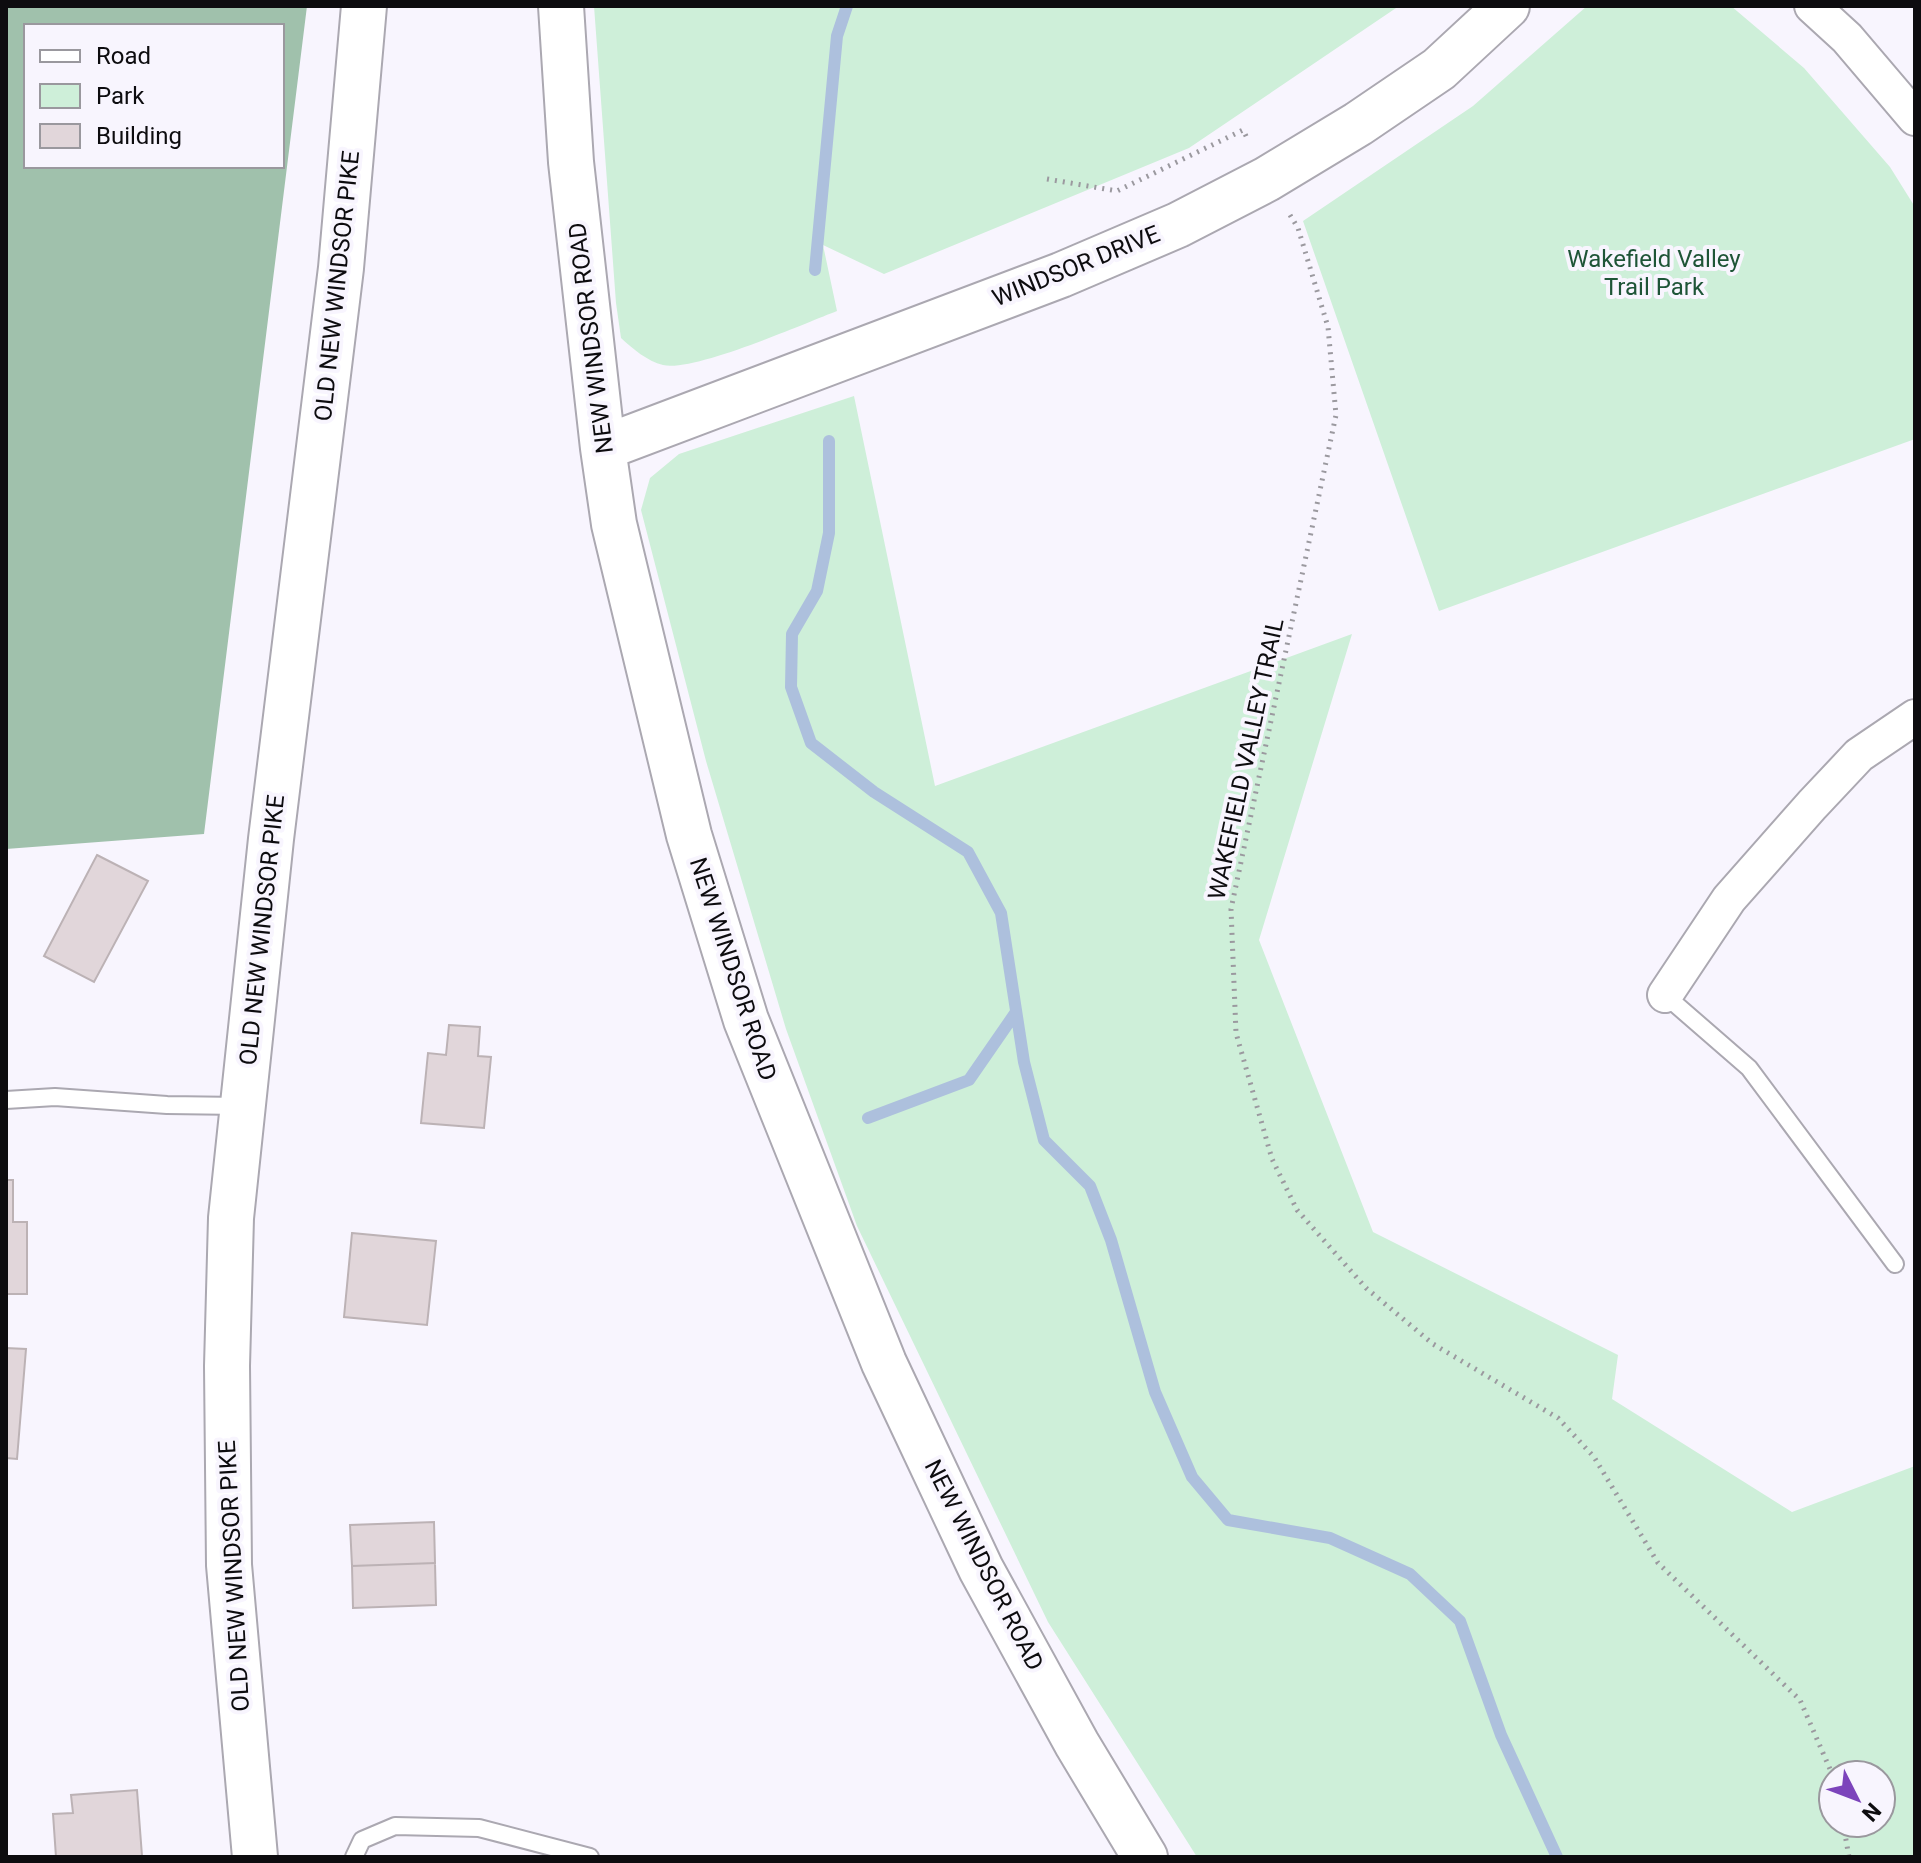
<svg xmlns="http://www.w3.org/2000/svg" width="1921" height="1863" font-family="Roboto,sans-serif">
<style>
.green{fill:#ceefd9;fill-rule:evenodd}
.forest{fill:#a0c1ac;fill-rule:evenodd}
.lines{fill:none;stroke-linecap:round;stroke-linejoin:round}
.stream{stroke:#adc0dd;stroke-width:12}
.building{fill:#e1d6da;stroke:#bcb2b5;stroke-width:2}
.lane-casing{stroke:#aba8b1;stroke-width:20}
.street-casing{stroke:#aba8b1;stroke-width:38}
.secondary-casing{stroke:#aba8b1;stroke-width:48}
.path{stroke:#9b999f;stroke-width:5;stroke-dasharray:2 6;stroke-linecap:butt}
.lane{stroke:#fff;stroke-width:16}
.street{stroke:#fff;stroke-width:34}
.secondary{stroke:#fff;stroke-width:44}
.labels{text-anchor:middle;stroke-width:8;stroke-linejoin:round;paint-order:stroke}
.park-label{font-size:24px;fill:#1e5537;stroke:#f8f5fe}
.street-label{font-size:24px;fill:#0d0c0f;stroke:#f8f5fe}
</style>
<rect width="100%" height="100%" fill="#f8f5fe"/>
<path class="green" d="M594 6H1399L1189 148 884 274 823 245 837 311C803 324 694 372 663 365 647 361 633 349 621 338L616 303Z
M1587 6H1731L1804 68 1890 167 1915 207V439L1439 611 1303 221 1473 106Z
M854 396 935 786 1352 634 1259 940 1373 1232 1618 1355 1612 1399 1792 1512 1915 1466V1857H1197L1048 1622 857 1226 786 1029 706 761 641 510 650 478 679 454ZM1881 1775V1823H1833V1775Z"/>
<path class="forest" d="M6 6H307L204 834 6 849ZM26 26H282V166H26Z"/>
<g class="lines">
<path class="stream" d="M815 270 837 36 847 6
M829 441V533L817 591 792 634 791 687 811 743 874 792 968 852 1001 913 1024 1062 1044 1140 1090 1186 1111 1240 1155 1392 1192 1477 1228 1520 1330 1538 1410 1574 1460 1621 1501 1735 1557 1857
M868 1118 969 1080 1016 1012"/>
</g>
<path class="building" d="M97 855 148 881 94 982 44 956Z
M449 1025 480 1027 478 1056 491 1057 484 1128 421 1123 428 1053 446 1055Z
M6 1180H13V1222H27V1294H6Z
M352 1233 436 1241 427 1325 344 1317Z
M6 1348 26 1349 17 1459 6 1458Z
M434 1522 435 1563 352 1566 350 1525Z
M435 1563 436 1605 353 1608 352 1566Z
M137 1790 142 1856 56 1857 53 1814 73 1813 71 1795Z"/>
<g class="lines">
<g class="lane-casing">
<path id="lane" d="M1665 995 1749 1068 1895 1264
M6 1100 55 1097 167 1105 241 1106
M354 1857 362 1840 395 1826 479 1828 590 1857"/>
</g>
<g class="street-casing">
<path id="street" d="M1812 6 1847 38 1915 118
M1665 995 1729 899 1812 805 1859 755 1915 717"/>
</g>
<g class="secondary-casing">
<path id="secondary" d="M561 6 571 162 603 448 614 524 689 835 746 1020 884 1363 981 1569 1077 1744 1145 1857
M603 448 1061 275 1178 225 1267 179 1358 124 1439 69 1507 6
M255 1857 229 1565 227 1366 231 1218 271 839 341 268 364 6"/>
</g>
<path class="path" d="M1047 179 1117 191 1243 130 1248 140
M1290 215 1298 228 1328 327 1336 415 1231 909 1236 1033 1272 1159 1297 1210 1366 1288 1433 1344 1558 1418 1594 1457 1658 1563 1800 1700 1833 1776
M1843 1823 1849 1857"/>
<use href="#lane" class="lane"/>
<use href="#street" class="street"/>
<use href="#secondary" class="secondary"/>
</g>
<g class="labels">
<g class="park-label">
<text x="1654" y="267">Wakefield Valley<tspan x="1654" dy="28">Trail Park</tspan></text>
</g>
<g class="street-label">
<text transform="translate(1076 266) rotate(-22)" y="8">WINDSOR DRIVE</text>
<text transform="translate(337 286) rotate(-84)" y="8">OLD NEW WINDSOR PIKE</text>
<text transform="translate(591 338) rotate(-97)" y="8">NEW WINDSOR ROAD</text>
<text transform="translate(1246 759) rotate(-78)" y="8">WAKEFIELD VALLEY TRAIL</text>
<text transform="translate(262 930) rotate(-84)" y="8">OLD NEW WINDSOR PIKE</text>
<text transform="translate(733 969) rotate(72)" y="8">NEW WINDSOR ROAD</text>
<text transform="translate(984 1565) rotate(63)" y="8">NEW WINDSOR ROAD</text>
<text transform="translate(234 1576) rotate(-93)" y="8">OLD NEW WINDSOR PIKE</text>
</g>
</g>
<rect width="1921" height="1863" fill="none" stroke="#0d0c0f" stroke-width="16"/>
<rect x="24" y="24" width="260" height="144" fill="#f8f5fe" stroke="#9a989e" stroke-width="2"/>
<rect x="40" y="50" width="40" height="12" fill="#ffffff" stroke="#9a989e" stroke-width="2"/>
<text x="96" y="64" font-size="24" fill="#0d0c0f">Road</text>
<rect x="40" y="84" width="40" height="24" fill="#ceefd9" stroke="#9a989e" stroke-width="2"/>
<text x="96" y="104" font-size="24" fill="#0d0c0f">Park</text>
<rect x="40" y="124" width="40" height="24" fill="#e1d6da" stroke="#9a989e" stroke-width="2"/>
<text x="96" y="144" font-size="24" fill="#0d0c0f">Building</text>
<g transform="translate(1857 1799) rotate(132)"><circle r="38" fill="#f8f5fe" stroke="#9a989e" stroke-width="2"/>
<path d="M0-6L14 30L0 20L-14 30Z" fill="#7c44bb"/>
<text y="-12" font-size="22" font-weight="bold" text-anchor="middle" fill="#0d0c0f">N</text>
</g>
</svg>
